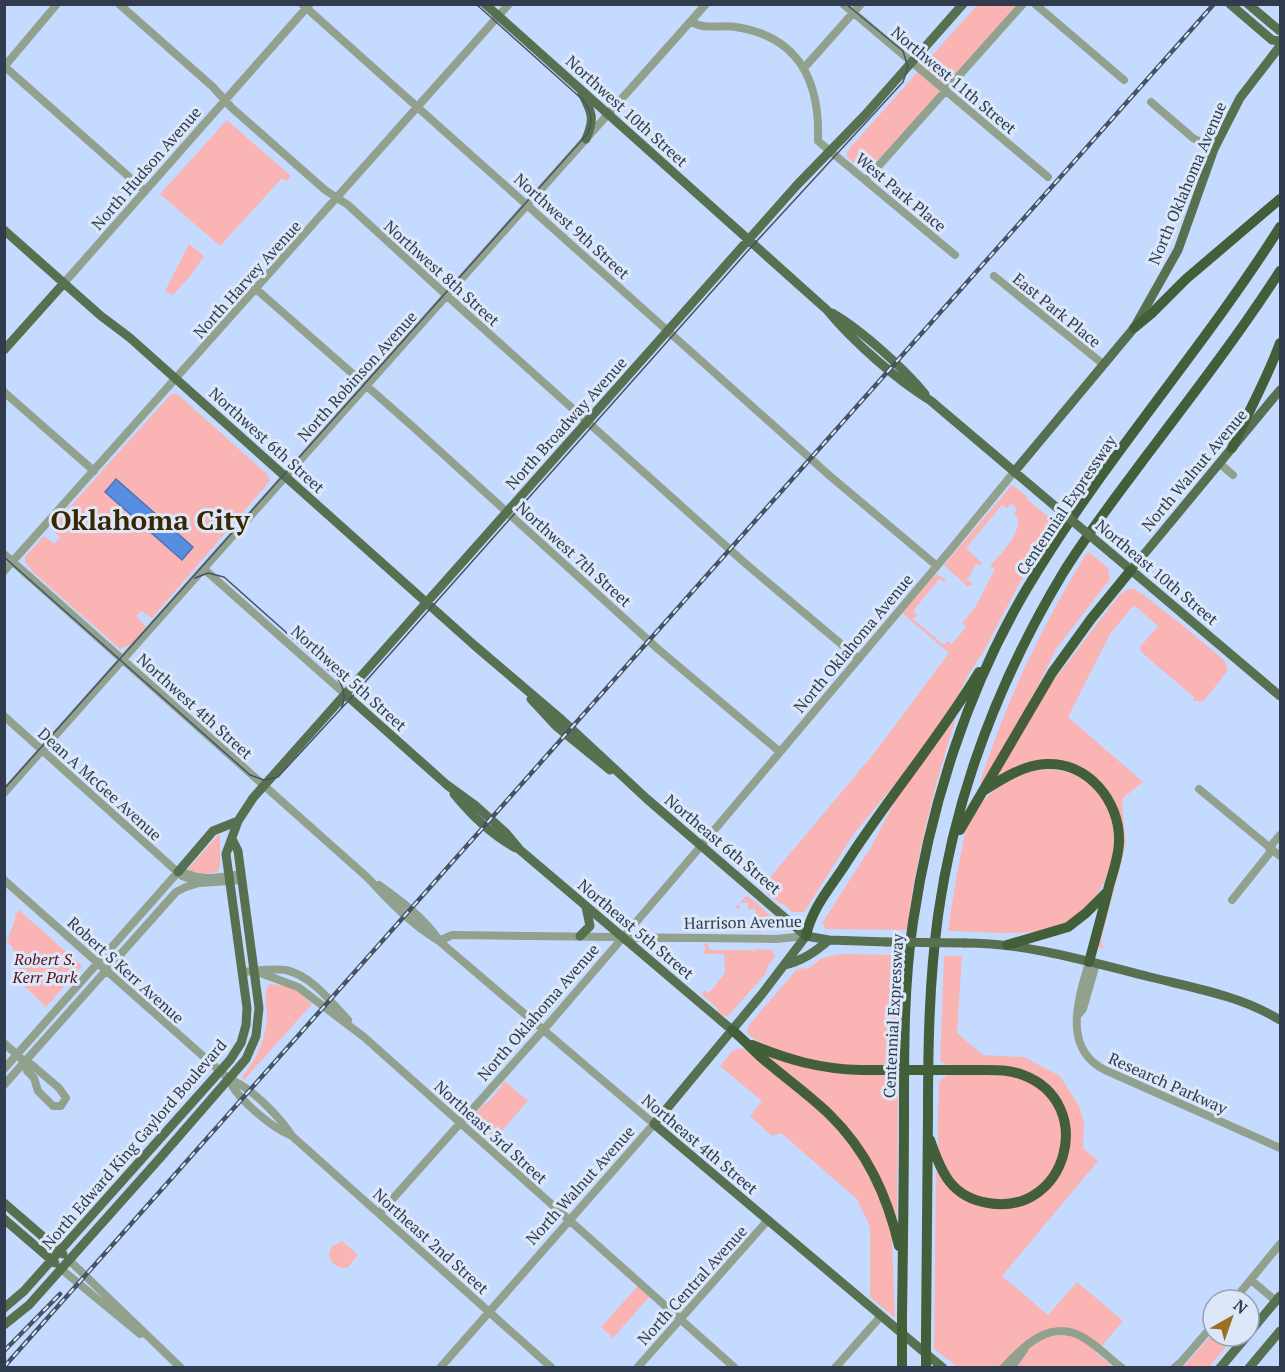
<svg xmlns="http://www.w3.org/2000/svg" width="1285" height="1372" font-family="'PT Serif',serif">
<style>
.green{fill:#fbb4b4}
.water{fill:#578ee2;stroke:#4b75b5;stroke-width:1.5}
.lines{fill:none;stroke-linecap:round;stroke-linejoin:round}
.minor{stroke:#92a08e;stroke-width:8}
.major{stroke:#577050;stroke-width:9}
.highway{stroke:#425f39;stroke-width:10}
.tram{stroke:#465367;stroke-width:1.5}
.rail-casing{stroke:#465367;stroke-width:4.5}
.rail{stroke:#dce8fa;stroke-width:2;stroke-dasharray:7;stroke-linecap:butt}
.major-bridge{stroke:#577050;stroke-width:9}
.highway-bridge{stroke:#425f39;stroke-width:10}
.labels{text-anchor:middle;stroke-width:6;stroke-linejoin:round;paint-order:stroke}
.street-label{font-size:16px;fill:#303b4d;stroke:#dce8fa}
.park-label{font-size:16px;font-style:italic;fill:#59121b;stroke:#dce8fa}
.town-label{font-size:28px;font-weight:bold;fill:#3a2600;stroke:#dce8fa}
</style>
<rect width="100%" height="100%" fill="#c4dbff"/>
<path class="green" d="M977 5H1017L872 167 868 170 860 168 847 157V153L850 148Z
M227 120 291 176 287 181 282 178 220 246 160 194Z
M189 244 204 256 191 275 173 295 165 291Z
M171 394H177L182 398 267 474 270 481 152 618 141 611 136 616 146 627 132 644 120 649 34 573 25 562V557L43 537H46L54 544 60 538 51 528Z
M1012 485 1028 497 1027 499 1057 524 1018 586 985 649 967 677 955 703 917 757 853 835 804 912H792L783 904H781L771 896 770 897 762 887 875 752 949 653 902 613 936 574 946 580 944 582 939 579 913 611 917 615 913 619 944 645 947 641 952 644 966 627 962 623 975 608 995 569 990 566C1000 554 1020 536 1018 518L1014 514 1017 509 1011 504 1007 508 1002 505 966 548 982 563 981 566 976 564 967 581 973 584 971 586H967L944 565Z
M1088 551 1108 568 1110 579 1056 649 1030 703 983 783H980C1006 700 1043 624 1088 551Z
M1134 589 1142 594 1181 624 1224 660 1228 670 1204 701H1195L1193 700 1194 697 1141 652 1140 647 1158 626 1134 605 1110 634 1068 717 1143 782 1123 798 1122 802 1126 844 1101 940 1104 949 1097 947 1121 856 1119 812 1067 763 998 777 996 775 1044 693 1120 594 1129 589Z
M956 717C934 787 916 857 907 930L826 929 822 923 871 847 898 796Z
M1041 769C1121 767 1135 862 1084 909 1078 913 1073 920 1066 923 1033 939 984 931 948 931 952 903 956 876 962 849 964 842 964 832 967 826 980 795 1009 776 1041 769Z
M218 835H220V865L218 872 200 874 188 870V869Z
M746 896C760 903 765 913 777 921L772 930 754 928 758 932 729 930 725 928 724 924 730 917 731 923H754L756 909H748V903H739V909L735 908Z
M19 910 82 966 46 1007 24 986 12 947 7 941 16 917 14 916Z
M703 943 707 944 711 950H753L754 952 757 949 772 950 775 957 768 965 766 973 728 1016 721 1015 717 1011 718 1009 701 994 704 990 709 993 725 973 724 954H704L703 950H706Z
M840 954 903 955 898 1061 890 1065C870 1065 847 1068 828 1065 811 1062 753 1046 747 1031L749 1025 797 969 809 968 822 958Z
M944 956H962L957 1033 983 1055 1024 1057 1060 1076 1079 1106 1084 1122 1083 1148 1098 1161 1002 1276 1048 1315 1077 1282 1123 1321 1096 1353 1113 1367H958L934 1349 936 1171 987 1207 1006 1208 1019 1206 1060 1173 1068 1156 1069 1130 1044 1082 1023 1070 948 1066 940 1061Z
M271 984 292 987 312 1004 244 1080 242 1078 243 1075C258 1058 267 1036 267 1013 267 1004 263 993 268 985Z
M740 1048 748 1050 822 1113 844 1135 877 1186 894 1240 892 1241 895 1318 870 1297V1227L857 1199 781 1133 772 1136 750 1116 762 1101 720 1066 732 1051Z
M769 1055 890 1075 898 1082 897 1222 871 1162 768 1058Z
M1011 1074C1019 1078 1029 1081 1036 1086 1047 1093 1056 1108 1059 1119 1078 1198 974 1233 940 1160 936 1152 939 1095 939 1082L947 1075Z
M506 1082 528 1101 491 1143 473 1127 471 1119 483 1104 487 1103 502 1086 501 1083Z
M342 1241 358 1255 347 1268C338 1268 331 1265 329 1255L331 1247Z
M638 1286 650 1296 613 1338 601 1327Z
M1213 1333V1336H1235L1209 1367H1183Z"/>
<path class="water" d="M116 479 193 547 182 560 105 492Z"/>
<g class="lines">
<path class="minor" d="M119 4 213 87 232 108 325 190 348 205 456 304 746 564 859 659
M302 4 830 476 937 566
M843 4 1048 177
M1035 4 1124 80
M691 21C704 31 721 24 736 27 800 37 820 82 818 141L955 255
M4 66 145 191
M4 67 57 4
M804 68 861 4
M1151 102 1193 138 1214 149
M866 180 1023 4
M994 276 1103 364
M64 283 309 5
M256 289 411 425 658 649 780 752
M4 392 94 471
M1219 463 1233 475
M4 554 368 878C389 901 412 925 439 941L654 1124 440 1368
M204 569 345 694
M4 571 509 4
M4 716 182 876 201 883 242 880
M1199 789 1280 856
M4 793 706 4
M1269 848 1280 835
M178 872C186 872 189 875 197 877 211 880 227 876 241 874
M4 880 229 1079C251 1087 279 1116 292 1136L552 1368
M379 885C400 900 424 918 439 940
M1232 900 1272 850
M439 941 452 935 776 939 806 936
M1089 962C1079 998 1061 1048 1105 1070L1280 1148
M255 971 298 987 364 1037 735 1368
M243 972C257 971 272 968 286 970 312 976 331 1002 348 1020
M1077 1016 1083 1009 1096 964
M4 1043 25 1062 32 1065 59 1088 66 1098 61 1106H53L38 1091 34 1078 27 1071 25 1062
M4 1069 178 872
M229 1079C236 1098 271 1127 290 1135
M4 1085 176 892 186 887 199 883
M380 1213 553 1019 673 879 952 548 1014 472
M69 1260 181 1368
M61 1269 140 1334
M1251 1280 1276 1301
M1234 1300 1280 1244
M637 1368 768 1220
M835 1368 881 1316
M1003 1368C1024 1345 1052 1318 1084 1338 1098 1346 1109 1358 1122 1368
M1011 1368 1024 1350
M1174 1368 1181 1362 1213 1325"/>
<path class="major" d="M485 4 827 310C853 342 896 379 931 401L1069 518
M1230 4 1272 40 1280 41
M1248 4 1280 31
M582 93C592 113 595 118 586 139
M4 230 101 316 129 337 474 645 562 720 647 799 806 936
M832 313C860 329 905 369 925 394
M4 350 64 283
M1014 472 1134 328 1178 250 1214 149 1240 98 1280 46
M1112 554 1280 696
M1131 570 1280 390
M345 694 447 785 476 806 505 832 520 850 732 1030
M531 699 556 726 610 770
M454 794C472 816 491 835 516 848
M178 872 213 831 238 821
M580 936 590 926 586 907
M806 936 762 994 654 1124 943 1368
M806 936 829 940 887 942
M965 943C1028 943 1090 962 1150 977 1194 988 1241 996 1280 1020
M784 965C802 961 815 952 829 940
M4 1203 63 1254
M4 1219 55 1263
M4 1308 24 1291 230 1060 241 1043 246 1025 247 1008 226 854 238 821 253 798 797 185 865 115 963 4
M4 1325 29 1305 160 1158 246 1059 256 1036 259 1008 238 851 232 839
M1249 1333 1280 1296
M1220 1368 1247 1336
M1249 1368 1280 1331"/>
<path class="highway" d="M1134 328 1151 314 1186 279 1280 199
M1232 448C1248 412 1267 379 1280 343
M983 791C1002 779 1023 765 1046 764 1088 762 1120 801 1119 841 1119 856 1113 872 1109 886 1103 911 1096 936 1089 962
M960 830 1052 673 1091 619 1131 570
M806 936C811 910 829 889 843 868 886 800 938 740 979 672
M1007 945 1068 927 1086 913 1106 893
M732 1030C743 1039 752 1049 762 1058 784 1077 808 1094 829 1114 867 1151 887 1195 899 1246
M752 1045C789 1060 820 1069 861 1070
M930 1140C941 1172 951 1197 988 1203 1067 1217 1098 1103 1023 1075 1008 1069 993 1070 977 1070
M902 1316C903 1247 904 1177 904 1107 904 1045 904 983 913 922 930 807 967 690 1026 590 1101 463 1201 352 1280 227
M926 1335C926 1261 927 1187 928 1114 928 1048 929 982 938 916 955 795 1000 678 1063 573 1087 534 1116 497 1144 459 1191 397 1238 336 1280 271
M902 1368V1354"/>
<path class="tram" d="M4 557 250 775 264 780 278 777 350 699 754 244 903 82 908 67 903 51 846 4
M195 578 208 573 224 577 334 675C344 685 347 696 341 709
M4 789 588 133C593 121 592 111 583 100L476 4"/>
<g class="rail-casing">
<path id="rail" d="M4 1351 60 1294
M4 1367 1214 4"/>
</g>
<use href="#rail" class="rail"/>
<path class="major-bridge" d="M1069 518 1112 554
M887 942 965 943"/>
<path class="highway-bridge" d="M861 1070H977
M926 1335V1368
M902 1354V1316"/>
</g>
<g class="labels">
<g class="street-label">
<text transform="translate(954 80) rotate(40)" y="6">Northwest 11th Street</text>
<text transform="translate(627 111) rotate(42)" y="6">Northwest 10th Street</text>
<text transform="translate(146 168) rotate(-49)" y="6">North Hudson Avenue</text>
<text transform="translate(1187 183) rotate(-67)" y="6">North Oklahoma Avenue</text>
<text transform="translate(901 192) rotate(40)" y="6">West Park Place</text>
<text transform="translate(572 226) rotate(42)" y="6">Northwest 9th Street</text>
<text transform="translate(442 273) rotate(42)" y="6">Northwest 8th Street</text>
<text transform="translate(247 279) rotate(-48)" y="6">North Harvey Avenue</text>
<text transform="translate(1057 310) rotate(39)" y="6">East Park Place</text>
<text transform="translate(357 376) rotate(-48)" y="6">North Robinson Avenue</text>
<text transform="translate(566 423) rotate(-48)" y="6">North Broadway Avenue</text>
<text transform="translate(267 440) rotate(42)" y="6">Northwest 6th Street</text>
<text transform="translate(1194 470) rotate(-50)" y="6">North Walnut Avenue</text>
<text transform="translate(1066 505) rotate(-56)" y="6">Centennial Expressway</text>
<text transform="translate(574 554) rotate(42)" y="6">Northwest 7th Street</text>
<text transform="translate(1157 572) rotate(40)" y="6">Northeast 10th Street</text>
<text transform="translate(853 643) rotate(-50)" y="6">North Oklahoma Avenue</text>
<text transform="translate(349 678) rotate(42)" y="6">Northwest 5th Street</text>
<text transform="translate(195 706) rotate(42)" y="6">Northwest 4th Street</text>
<text transform="translate(100 784) rotate(42)" y="6">Dean A McGee Avenue</text>
<text transform="translate(723 844) rotate(40)" y="6">Northeast 6th Street</text>
<text transform="translate(743 922) rotate(-1)" y="6">Harrison Avenue</text>
<text transform="translate(636 929) rotate(40)" y="6">Northeast 5th Street</text>
<text transform="translate(126 970) rotate(42)" y="6">Robert S Kerr Avenue</text>
<text transform="translate(538 1012) rotate(-49)" y="6">North Oklahoma Avenue</text>
<text transform="translate(893 1016) rotate(-87)" y="6">Centennial Expressway</text>
<text transform="translate(1168 1083) rotate(24)" y="6">Research Parkway</text>
<text transform="translate(491 1132) rotate(42)" y="6">Northeast 3rd Street</text>
<text transform="translate(134 1144) rotate(-49)" y="6">North Edward King Gaylord Boulevard</text>
<text transform="translate(700 1144) rotate(40)" y="6">Northeast 4th Street</text>
<text transform="translate(580 1185) rotate(-48)" y="6">North Walnut Avenue</text>
<text transform="translate(431 1241) rotate(42)" y="6">Northeast 2nd Street</text>
<text transform="translate(692 1285) rotate(-48)" y="6">North Central Avenue</text>
</g>
<g class="park-label">
<text x="45" y="965">Robert S.<tspan x="45" dy="18">Kerr Park</tspan></text>
</g>
<g class="town-label">
<text x="150" y="530">Oklahoma City</text>
</g>
</g>
<rect width="1285" height="1372" fill="none" stroke="#303b4d" stroke-width="12"/>
<g transform="translate(1231 1318) rotate(40)"><circle r="28" fill="#dce8fa" stroke="#97a3b5" stroke-width="1.5"/>
<path d="M0-4.5L10 22L0 15L-10 22Z" fill="#9b701f"/>
<text y="-9" font-size="16" font-weight="bold" text-anchor="middle" fill="#303b4d">N</text>
</g>
</svg>
